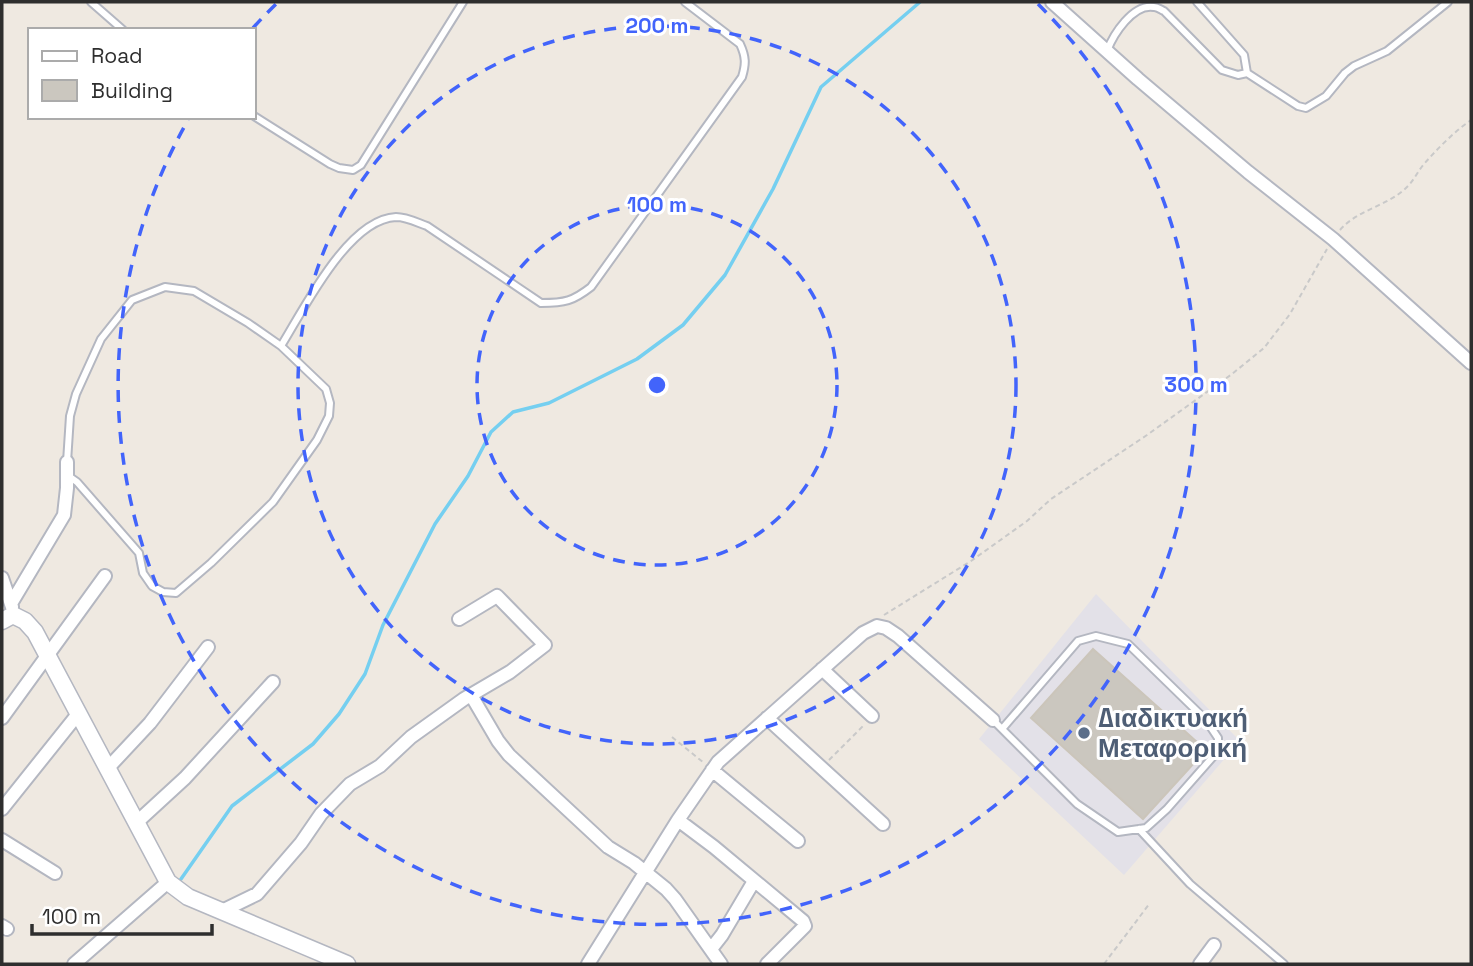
<svg xmlns="http://www.w3.org/2000/svg" width="1473" height="966" font-family="'Space Grotesk',sans-serif">
<style>
.industrial{fill:#e3e1e8}
.lines{fill:none;stroke-linecap:round;stroke-linejoin:round}
.stream{stroke:#75cff0;stroke-width:3.5}
.building{fill:#cbc7bf;stroke:#cbc5ba;stroke-width:2}
.service-casing{stroke:#b4b7c1;stroke-width:10}
.minor-casing{stroke:#b4b7c1;stroke-width:16}
.tertiary-casing{stroke:#b4b7c1;stroke-width:19}
.path{stroke:#c9c9c9;stroke-width:2;stroke-dasharray:5 3.5;stroke-linecap:butt}
.service{stroke:#fff;stroke-width:6}
.minor{stroke:#fff;stroke-width:12}
.tertiary{stroke:#fff;stroke-width:16}
.ring{fill:none;stroke:#4264fb;stroke-width:3.5;stroke-dasharray:12 9}
.service-dot{fill:#5c6f8a;stroke:#fff;stroke-width:2.5}
.labels{text-anchor:middle;stroke-width:6;stroke-linejoin:round;paint-order:stroke}
.service-label{font-size:26px;font-weight:bold;fill:#4e5e75;stroke:#fff;text-anchor:start}
.centre{fill:#4264fb;stroke:#fff;stroke-width:3.5}
.ring-label{font-size:21px;text-anchor:middle;font-weight:bold;fill:#4264fb;stroke:#fff;stroke-width:6;stroke-linejoin:round;paint-order:stroke}
</style>
<rect width="100%" height="100%" fill="#efe9e1"/>
<path class="industrial" d="M1096 594 1240 741 1124 875 979 739Z"/>
<g class="lines">
<path class="stream" d="M181 879 232 806 313 744 339 714 365 674 383 625 435 524 468 476 491 432 513 412 549 403 637 359 683 325 725 275 773 189 821 87 920 2"/>
</g>
<path class="building" d="M1093 649 1206 750 1143 819 1031 718Z"/>
<g class="lines">
<g class="service-casing">
<path id="service" d="M91 2 123 30
M1197 2 1244 55 1247 73
M1107 51C1113 35 1133 3 1154 7 1158 7 1161 10 1164 11L1222 70 1238 75 1247 73 1298 106 1306 108 1326 96 1345 73 1354 66 1387 51 1448 2
M254 116 330 164 339 168 353 170 361 165 463 2
M281 346C304 309 348 219 396 217 407 217 418 223 427 226L541 303C565 303 573 301 591 287L742 77C746 64 746 57 740 44L685 2
M67 475 77 482 139 553 143 573 152 586 163 592 176 593 211 563 273 502 317 440 329 416 330 403 326 389 281 346 248 323 194 291 165 287 132 300 101 339 76 394 70 416 67 462
M993 720 1077 804 1118 832 1146 828 1167 809 1218 751V738L1206 720 1128 644 1096 636 1078 641 1002 729
M1139 829 1190 884 1284 964"/>
</g>
<g class="minor-casing">
<path id="minor" d="M1052 2 1138 79 1248 172 1333 239 1471 363
M2 578 12 607
M12 602 64 515 67 488V462
M822 669 872 716
M471 695 498 741 509 755 608 847 634 863 666 889 675 899 721 964
M2 718 105 576
M767 718 883 824
M107 769 150 723 208 647
M712 770 798 841
M2 809 78 714
M678 820 714 847 803 921 805 926 767 964
M136 823 185 778 273 682
M2 840 55 873
M222 911 257 894 301 843 321 814 350 784 380 766 411 737 464 699 510 672 545 645 497 596 459 619
M2 926 7 929
M711 949 722 935 754 881
M74 964 168 882
M588 964 678 820 718 762 863 633 877 626 886 628 898 636 993 720
M1200 964 1214 945"/>
</g>
<g class="tertiary-casing">
<path id="tertiary" d="M2 621 13 615 25 621 35 632 168 882 188 897 347 964"/>
</g>
<path class="path" d="M1340 230C1358 209 1389 206 1408 186 1414 180 1418 171 1424 164 1438 148 1454 132 1471 120
M884 615 971 561 1027 521 1051 499 1147 435 1232 374 1264 348 1290 314 1327 249
M672 737 704 763
M829 760 865 724
M1104 964 1150 903"/>
<use href="#service" class="service"/>
<use href="#minor" class="minor"/>
<use href="#tertiary" class="tertiary"/>
</g>
<g class="ring">
<circle cx="657" cy="385" r="180"/>
<circle cx="657" cy="385" r="359"/>
<path d="M253 28A539 539 0 0 1 276 4M1038 4A539 539 0 1 1 188 120"/>
</g>
<circle class="service-dot" cx="1084" cy="733" r="7"/>
<g class="labels">
<g class="service-label">
<text x="1098" y="727">Διαδικτυακή<tspan x="1098" dy="30">Μεταφορική</tspan></text>
</g>
</g>
<circle cx="657" cy="385" r="10" class="centre"/>
<g class="ring-label">
<text x="657" y="33">200 m</text>
<text x="657" y="212">100 m</text>
<text x="1196" y="392">300 m</text>
</g>
<rect width="1473" height="966" fill="none" stroke="#2e2e2e" stroke-width="7"/>
<rect x="28" y="28" width="228" height="91" fill="#ffffff" stroke="#ababab" stroke-width="2"/>
<rect x="42" y="51" width="35" height="10" fill="#ffffff" stroke="#ababab" stroke-width="2"/>
<text x="91" y="63" font-size="21" fill="#2e2e2e">Road</text>
<rect x="42" y="80" width="35" height="21" fill="#cbc7bf" stroke="#ababab" stroke-width="2"/>
<text x="91" y="98" font-size="21" fill="#2e2e2e">Building</text>
<path d="M32 924v10h180v-10" fill="none" stroke="#2e2e2e" stroke-width="3.5"/>
<text x="42" y="924" font-size="21" fill="#2e2e2e" stroke="#ffffff" stroke-width="5" paint-order="stroke">100 m</text>
</svg>
